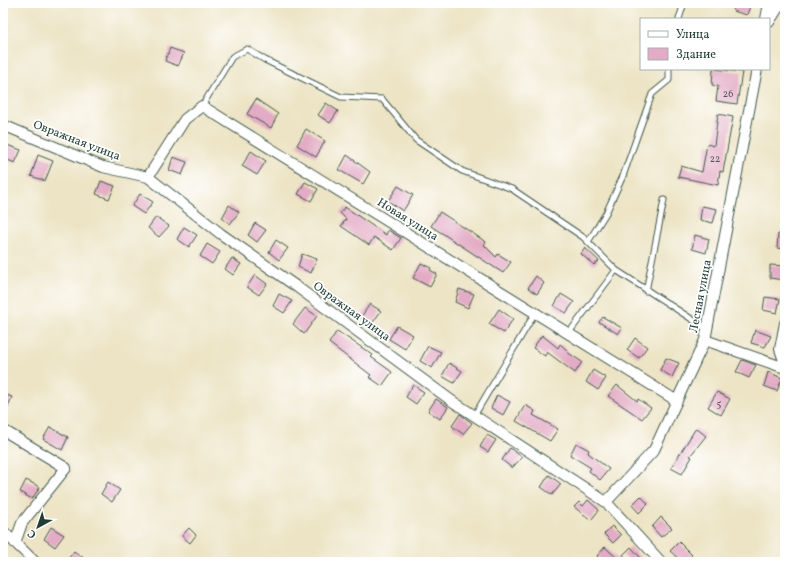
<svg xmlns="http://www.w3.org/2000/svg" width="788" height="565" font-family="Vollkorn,serif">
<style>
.building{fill:#e3abc5}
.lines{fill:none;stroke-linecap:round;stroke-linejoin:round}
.lane-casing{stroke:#3e564a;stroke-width:7}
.street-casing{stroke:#3e564a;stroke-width:12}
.lane{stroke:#fff;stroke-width:5}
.street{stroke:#fff;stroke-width:10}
.labels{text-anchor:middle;stroke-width:3.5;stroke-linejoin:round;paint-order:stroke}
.number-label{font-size:10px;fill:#505858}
.street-label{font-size:12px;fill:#1f3d34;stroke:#fff}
</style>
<rect width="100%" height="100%" fill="#fff"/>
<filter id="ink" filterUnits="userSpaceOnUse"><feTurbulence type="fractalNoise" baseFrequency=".025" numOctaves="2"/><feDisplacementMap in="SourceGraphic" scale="8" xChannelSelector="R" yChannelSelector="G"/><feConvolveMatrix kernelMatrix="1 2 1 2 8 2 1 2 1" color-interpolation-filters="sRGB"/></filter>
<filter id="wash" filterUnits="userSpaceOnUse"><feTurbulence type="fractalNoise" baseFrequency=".012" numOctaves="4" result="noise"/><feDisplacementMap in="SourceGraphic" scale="16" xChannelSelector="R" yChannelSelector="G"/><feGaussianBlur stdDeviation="0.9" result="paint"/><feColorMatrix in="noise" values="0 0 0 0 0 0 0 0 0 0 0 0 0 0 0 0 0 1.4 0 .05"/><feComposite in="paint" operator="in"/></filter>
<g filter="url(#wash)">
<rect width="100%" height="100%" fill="#ede4c5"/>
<g id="blocks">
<path class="building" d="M736 3H751L747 15 733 11Z
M170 48 184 53 178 66 165 61Z
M713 69 742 72 737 104 716 101 718 86 712 85Z
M256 99 278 114 271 128 247 114Z
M326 103 338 111 330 123 318 115Z
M718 114 733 117 723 172 720 171 718 185 678 177 681 166 702 172 707 144 714 146Z
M306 129 325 141 316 157 297 145Z
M7 145 21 150 15 163 3 158Z
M251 151 266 161 257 175 242 166Z
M38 155 53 161 45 181 31 176Z
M347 155 370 172 363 184 339 170Z
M173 157 187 162 182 175 169 170Z
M101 181 115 186 109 199 96 194Z
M305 182 318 189 311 201 298 194Z
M398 186 413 195 403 211 388 201Z
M140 194 153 202 144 214 132 206Z
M229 205 239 212 230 224 222 218Z
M702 206 717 209 713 223 700 220Z
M345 207 386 235 388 230 401 238 393 250 374 237 369 245 341 226 346 219 340 213Z
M440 212 486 242 484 245 496 257 498 254 511 262 503 273 431 226Z
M156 217 169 226 159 237 148 228Z
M255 223 266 230 257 242 248 235Z
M184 227 197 235 189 247 177 239Z
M778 234 785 235V249L777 248Z
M695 235 709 239 706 253 692 249Z
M276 240 288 248 279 260 269 252Z
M207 244 220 252 212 264 200 256Z
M585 248 599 261 594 265 581 254Z
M302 254 317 259 311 273 298 267Z
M232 258 241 264 233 275 225 269Z
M421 263 431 268 430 270 437 274 430 287 413 278Z
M770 265 785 266 783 280 770 278Z
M255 275 267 284 259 295 247 287Z
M536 276 544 283 537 294 528 288Z
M459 289 474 294 468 308 455 302Z
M279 294 292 301 284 313 273 306Z
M561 294 574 302 566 313 554 306Z
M765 297 780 299 777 313 763 310Z
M370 304 381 311 371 325 361 317Z
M305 308 317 316 304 334 293 324Z
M499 309 513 319 504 333 489 324Z
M603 317 622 328 618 334 599 322Z
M397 326 413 335 405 349 389 339Z
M755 330 771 336 765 347 751 343Z
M337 331 373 355 371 357 392 372 382 386 369 377 371 375 329 343Z
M542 335 558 348 560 344 568 351 567 352 582 362 575 373 547 352 545 356 533 348Z
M635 338 647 347 639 358 627 350Z
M428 346 441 352 432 368 420 361Z
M666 358 679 363 672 377 660 370Z
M742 360 756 365 749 378 736 372Z
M449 363 462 371 454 383 442 376Z
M593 370 606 378 598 390 586 382Z
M768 372 782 378 777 391 764 386Z
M413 385 424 392 416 404 406 397Z
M617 385 637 401 638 399 651 408 642 419 608 396Z
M717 392 730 399 721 415 708 407Z
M3 394 12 397 3 418Z
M497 395 510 402 503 415 491 408Z
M436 399 448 407 440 419 428 411Z
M525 405 535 411 533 415 558 429 550 441 516 421Z
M460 414 472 423 463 434 452 426Z
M50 427 68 437 62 450 43 439Z
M696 428 706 436 690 456 692 457 682 474 671 468Z
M487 435 496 440 488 452 480 447Z
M576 443 589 450 588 453 609 469 600 480 589 471 591 468 570 455Z
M510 448 522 457 512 468 502 460Z
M549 475 561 484 552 495 541 487Z
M26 480 40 487 32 499 20 492Z
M108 482 120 490 112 502 101 494Z
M641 496 648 504 639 513 632 505Z
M588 500 599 510 591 520 574 507 579 502 583 506Z
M661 517 672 528 661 537 652 527Z
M612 526 621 535 613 543 604 534Z
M51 527 64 535 55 547 44 539Z
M189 528 196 535 190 543 182 536Z
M679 542 692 555 687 560 683 558 680 560 670 551Z
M605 547 621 562H603L597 556Z
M631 547 640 557 633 562H630L623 555Z
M74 551 89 562H66Z"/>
</g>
</g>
<g filter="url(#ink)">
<use href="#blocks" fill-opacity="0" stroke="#3e564a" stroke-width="1"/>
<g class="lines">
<g class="lane-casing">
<path id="lane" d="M679 19 684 3
M202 106 232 57 247 49 265 60 341 97 382 99 416 140 462 171 512 189 583 237 616 270 707 329
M588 242 606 213 623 176 652 94 669 80V69
M646 291 664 200
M568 334 616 270
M474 416 535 313"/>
</g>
<g class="street-casing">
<path id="street" d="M766 19 769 3
M769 22 781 3
M3 125 103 167 148 177 221 234 297 287 452 401 606 502 661 562
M148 177 185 119 202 106 677 401
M785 323 780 349 785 364
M705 340 785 368
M3 430 66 468 22 523 15 543
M606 502 654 450 705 340 757 69
M3 531 35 562"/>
</g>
<use href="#lane" class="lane"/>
<use href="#street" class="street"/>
</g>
</g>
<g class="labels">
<g class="number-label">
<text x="728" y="97">26</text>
<text x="715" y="162">22</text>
<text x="719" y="407">5</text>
</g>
<g class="street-label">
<text transform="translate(77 140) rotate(21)" y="4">Овражная улица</text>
<text transform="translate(408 219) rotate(32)" y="4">Новая улица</text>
<text transform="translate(700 296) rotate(-79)" y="4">Лесная улица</text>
<text transform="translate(352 311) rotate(36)" y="4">Овражная улица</text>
</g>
</g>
<rect width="788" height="565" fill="none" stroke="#fff" stroke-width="16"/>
<rect x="640" y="18" width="130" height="52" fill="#ffffff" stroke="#a5b1ae"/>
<rect x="648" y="31" width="20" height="6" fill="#ffffff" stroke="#a5b1ae"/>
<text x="676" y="38" font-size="12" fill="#1f3d34">Улица</text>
<rect x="648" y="48" width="20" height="12" fill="#e3abc5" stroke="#a5b1ae"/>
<text x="676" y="58" font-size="12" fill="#1f3d34">Здание</text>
<g transform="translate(38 527) rotate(220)" stroke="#ffffff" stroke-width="3" paint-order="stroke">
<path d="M0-3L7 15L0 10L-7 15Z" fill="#1f3d34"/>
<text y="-6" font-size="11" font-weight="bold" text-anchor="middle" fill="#1f3d34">С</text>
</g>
</svg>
